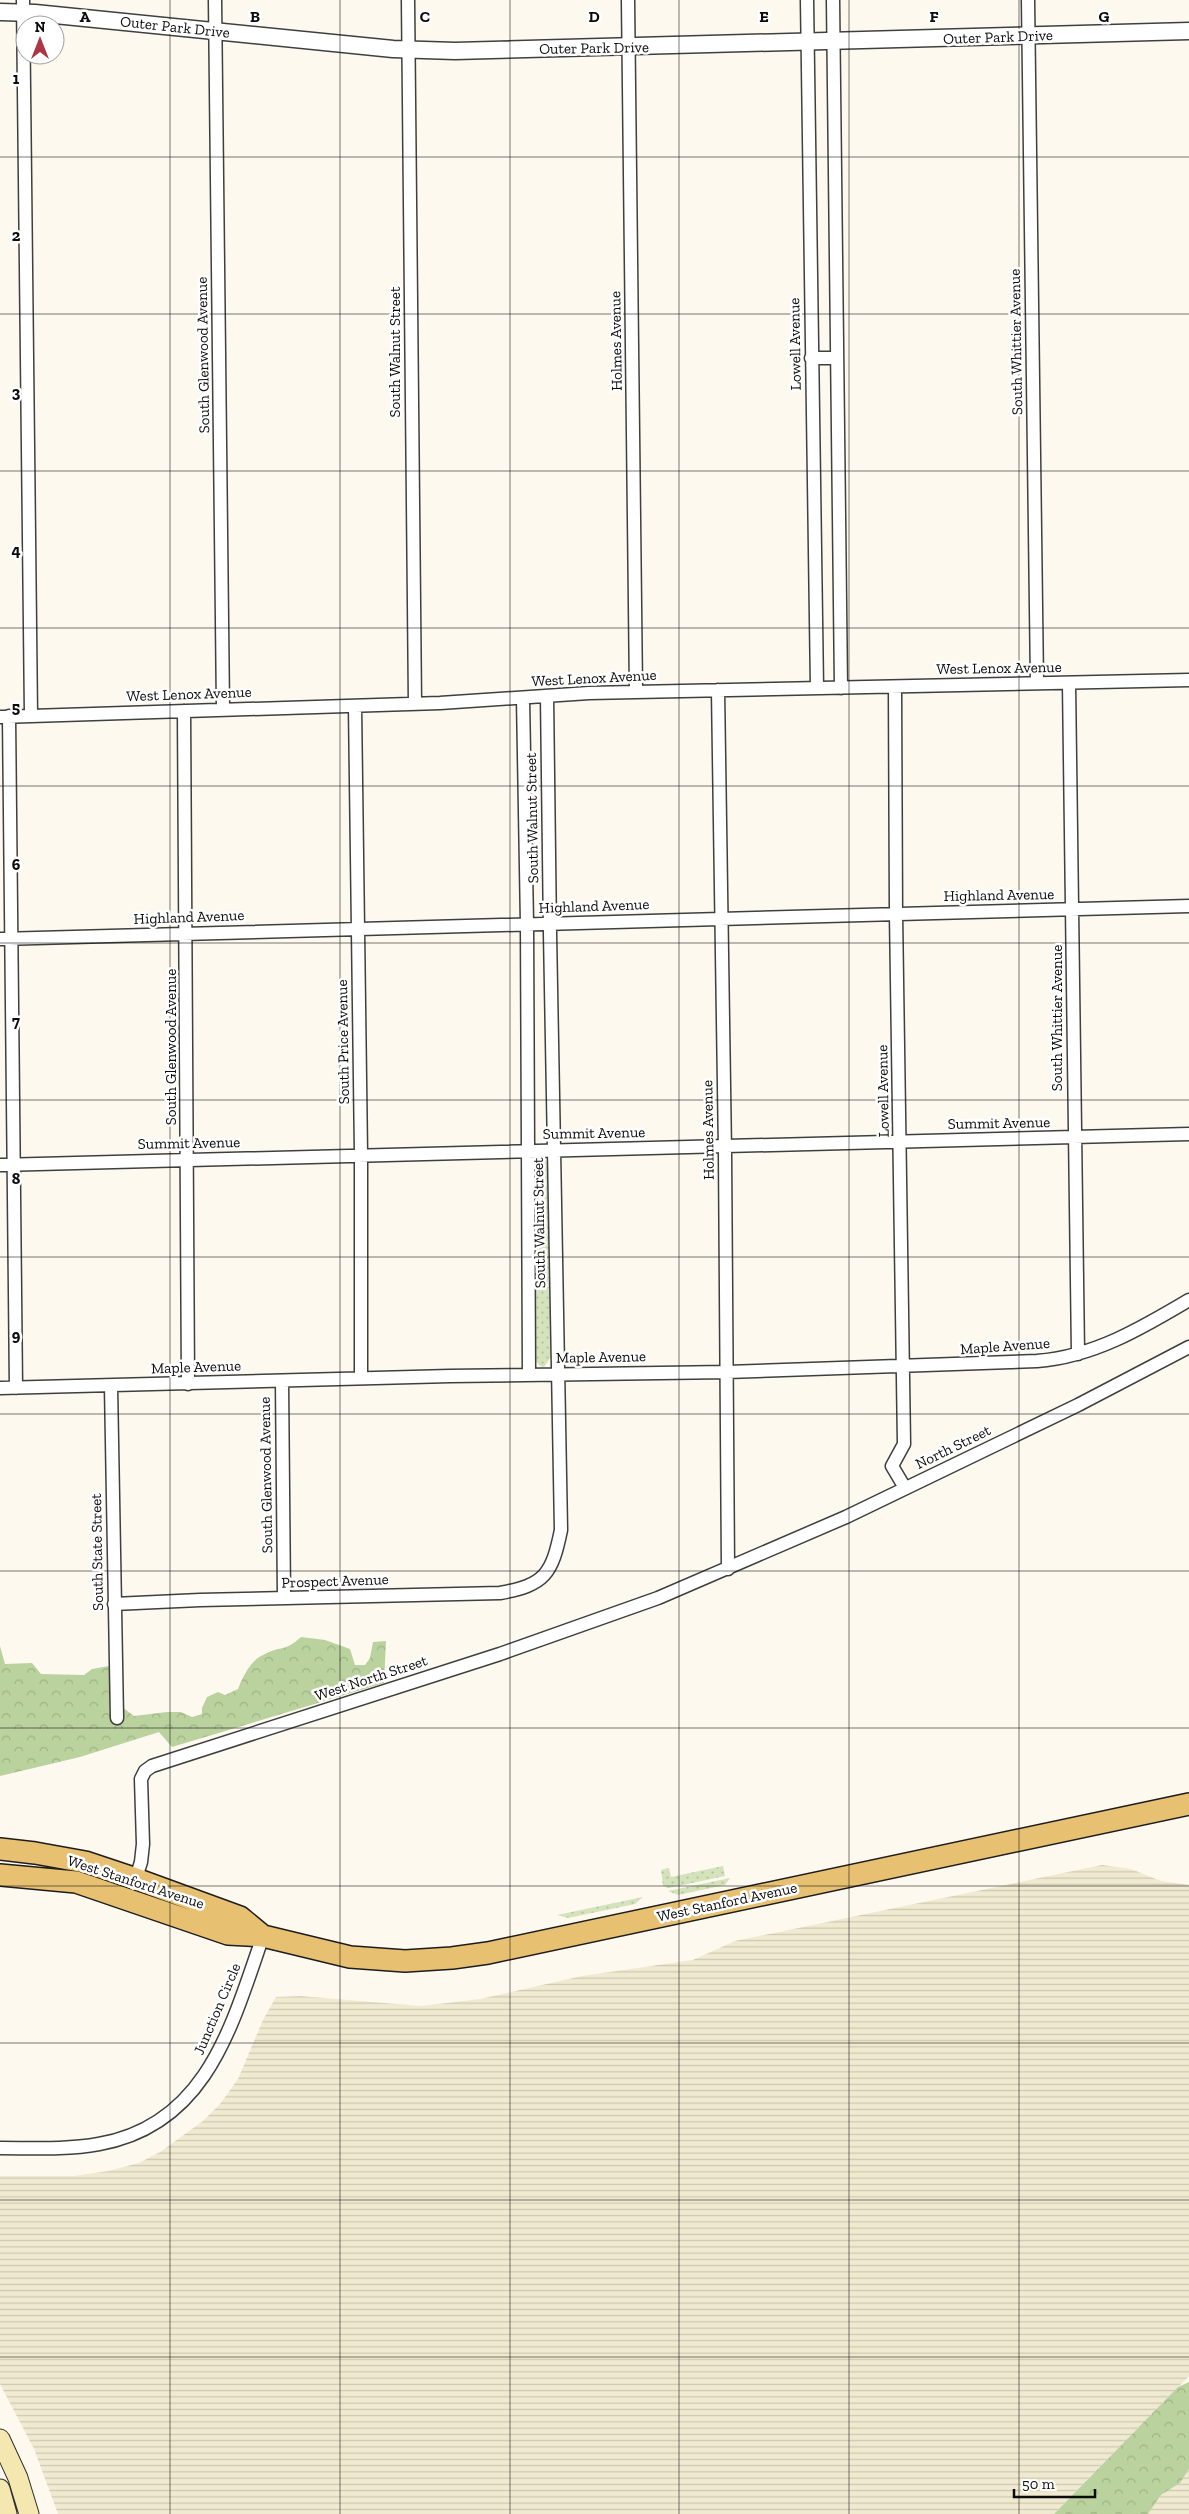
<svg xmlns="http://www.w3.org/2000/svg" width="1189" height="2514" font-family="'Zilla Slab',serif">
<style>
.farmland{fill:url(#farmland-rules)}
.grass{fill:url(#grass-dots)}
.forest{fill:url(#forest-crowns)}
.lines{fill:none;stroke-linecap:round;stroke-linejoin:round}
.minor-casing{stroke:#3f3f3f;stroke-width:15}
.tertiary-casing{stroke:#3f3f3f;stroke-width:19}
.secondary-casing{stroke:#2e2e2e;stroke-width:21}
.primary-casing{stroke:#1d1d1d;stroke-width:24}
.minor{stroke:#fff;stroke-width:12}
.tertiary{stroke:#fff;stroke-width:16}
.secondary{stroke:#f5e7b0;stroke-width:19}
.primary{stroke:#e8c072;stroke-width:21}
.grid{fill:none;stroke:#0c0c0c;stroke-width:1;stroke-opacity:0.55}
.labels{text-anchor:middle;stroke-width:5;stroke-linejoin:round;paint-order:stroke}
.street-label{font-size:15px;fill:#0c0c0c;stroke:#fff}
.grid-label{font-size:16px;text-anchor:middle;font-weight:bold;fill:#0c0c0c;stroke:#fff;stroke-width:5;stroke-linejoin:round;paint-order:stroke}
</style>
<defs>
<pattern id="farmland-rules" width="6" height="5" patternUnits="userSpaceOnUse" patternTransform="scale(1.25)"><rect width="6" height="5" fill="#f0ead1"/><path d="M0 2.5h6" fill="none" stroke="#cdc8b2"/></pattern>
<pattern id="grass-dots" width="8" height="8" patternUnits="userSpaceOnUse" patternTransform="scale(1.25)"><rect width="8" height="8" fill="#d4e3bc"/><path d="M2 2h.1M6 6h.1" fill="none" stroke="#b5c2a0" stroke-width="1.8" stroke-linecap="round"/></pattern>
<pattern id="forest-crowns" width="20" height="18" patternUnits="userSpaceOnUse" patternTransform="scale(1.25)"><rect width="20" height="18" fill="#bad29d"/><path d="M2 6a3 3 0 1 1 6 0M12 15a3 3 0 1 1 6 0" fill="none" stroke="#9fb386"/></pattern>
</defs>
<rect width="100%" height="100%" fill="#fdf9ee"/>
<path class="farmland" d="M1102 1865 1131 1869 1161 1881 1189 1885V2376L1054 2514H58L34 2449 0 2384V2176H74L108 2171 139 2163 160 2152 203 2121 220 2104 238 2079 263 2020 276 1997 300 1996 421 2006 480 1999 582 1976 693 1960 735 1941Z
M1189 2469V2514H1148L1161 2495 1180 2483Z"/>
<path class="grass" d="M540 1157 549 1163 553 1354 544 1367 540 1366 534 1359 533 1165Z
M723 1866 725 1876 669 1888 663 1886 661 1870 669 1868 671 1877Z
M730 1878 725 1885 678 1895 668 1891Z
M643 1897 635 1904 568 1918 557 1915Z"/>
<path class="forest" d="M301 1637 325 1640 350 1649 355 1665H365L370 1658 373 1642 386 1641 384 1683 172 1747 159 1732 80 1757 0 1776V1646L5 1664 32 1663 41 1674 84 1675 92 1669 109 1666 113 1677 114 1701 134 1716 167 1712H181L192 1717 202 1714V1708L207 1697 218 1692 225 1695 238 1689C243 1677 250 1661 263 1655 279 1646 285 1652 301 1637Z
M1189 2382V2469L1180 2483 1161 2495 1148 2514H1054L1178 2387Z"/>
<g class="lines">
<g class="minor-casing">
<path id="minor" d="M23 0 31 716
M215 0 223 709
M408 0 415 704
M628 0 636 691
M807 0 817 688
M833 0 841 688
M1028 0 1037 683
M811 358H836
M1069 683 1078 1354
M895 687 896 914 904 1444 892 1466 905 1488
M718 690 725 1152 728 1569
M523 698 527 924 529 1374
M355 706 361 1154V1378
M184 711 188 1384
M9 716 16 1388
M0 717 440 703 589 693 1189 680
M0 939 1189 906
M0 1165 1189 1134
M282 1381 284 1598
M111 1386 117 1718
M0 1388 450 1376 727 1372 1037 1361C1093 1357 1142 1328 1189 1300
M114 1604 200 1600 500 1593C545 1585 552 1574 561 1530L550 933 547 696
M134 1884 141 1862 143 1844 141 1779 145 1771 152 1766 500 1654 658 1598 846 1517 1078 1405 1189 1347
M0 2148C33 2148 66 2150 99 2144 207 2125 232 2025 263 1936"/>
</g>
<g class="tertiary-casing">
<path id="tertiary" d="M0 12 35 13 393 49 455 51 1189 31"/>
</g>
<g class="secondary-casing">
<path id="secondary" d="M0 2439 18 2478 29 2514
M0 2489 7 2514"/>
</g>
<g class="primary-casing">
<path id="primary" d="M0 1849 35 1853 85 1862 136 1879 240 1917 263 1936
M0 1875 76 1882 228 1934 263 1936 350 1957 405 1961 452 1958 488 1953 1189 1804"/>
</g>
<use href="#minor" class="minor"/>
<use href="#tertiary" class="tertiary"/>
<use href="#secondary" class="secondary"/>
<use href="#primary" class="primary"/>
</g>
<path class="grid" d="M170 0V2514M340 0V2514M510 0V2514M679 0V2514M849 0V2514M1019 0V2514M0 157H1189M0 314H1189M0 471H1189M0 628H1189M0 786H1189M0 943H1189M0 1100H1189M0 1257H1189M0 1414H1189M0 1571H1189M0 1728H1189M0 1886H1189M0 2043H1189M0 2200H1189M0 2357H1189"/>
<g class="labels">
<g class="street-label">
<text transform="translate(175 27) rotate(6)" y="5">Outer Park Drive</text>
<text transform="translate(998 37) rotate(-2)" y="5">Outer Park Drive</text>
<text transform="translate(594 48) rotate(-1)" y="5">Outer Park Drive</text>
<text transform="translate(616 341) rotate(-91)" y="5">Holmes Avenue</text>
<text transform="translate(1016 342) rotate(-91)" y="5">South Whittier Avenue</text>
<text transform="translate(795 344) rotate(-91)" y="5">Lowell Avenue</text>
<text transform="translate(395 352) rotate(-90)" y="5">South Walnut Street</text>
<text transform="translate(203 355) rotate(-91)" y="5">South Glenwood Avenue</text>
<text transform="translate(999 668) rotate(-1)" y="5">West Lenox Avenue</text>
<text transform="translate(594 678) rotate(-3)" y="5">West Lenox Avenue</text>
<text transform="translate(189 694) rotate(-2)" y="5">West Lenox Avenue</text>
<text transform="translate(532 818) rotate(-91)" y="5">South Walnut Street</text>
<text transform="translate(999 895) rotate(-1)" y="5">Highland Avenue</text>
<text transform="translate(594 906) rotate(-2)" y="5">Highland Avenue</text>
<text transform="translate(189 917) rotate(-2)" y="5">Highland Avenue</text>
<text transform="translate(1057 1018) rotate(-90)" y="5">South Whittier Avenue</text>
<text transform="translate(343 1042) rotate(-91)" y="5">South Price Avenue</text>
<text transform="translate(171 1047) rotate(-90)" y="5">South Glenwood Avenue</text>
<text transform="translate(883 1091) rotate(-91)" y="5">Lowell Avenue</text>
<text transform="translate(999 1123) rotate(-1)" y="5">Summit Avenue</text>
<text transform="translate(708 1130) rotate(-91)" y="5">Holmes Avenue</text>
<text transform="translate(594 1133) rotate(-1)" y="5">Summit Avenue</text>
<text transform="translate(189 1143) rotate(-1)" y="5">Summit Avenue</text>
<text transform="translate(539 1223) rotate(-91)" y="5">South Walnut Street</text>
<text transform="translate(1005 1346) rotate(-4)" y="5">Maple Avenue</text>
<text transform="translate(601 1357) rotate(-1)" y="5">Maple Avenue</text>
<text transform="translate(196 1367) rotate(-2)" y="5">Maple Avenue</text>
<text transform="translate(953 1447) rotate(-26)" y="5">North Street</text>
<text transform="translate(266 1475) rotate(-91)" y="5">South Glenwood Avenue</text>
<text transform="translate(97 1552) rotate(-91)" y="5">South State Street</text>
<text transform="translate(335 1581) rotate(-2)" y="5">Prospect Avenue</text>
<text transform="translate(371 1678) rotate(-18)" y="5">West North Street</text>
<text transform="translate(136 1882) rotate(18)" y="5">West Stanford Avenue</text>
<text transform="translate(727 1902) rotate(-12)" y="5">West Stanford Avenue</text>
<text transform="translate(217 2009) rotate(-67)" y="5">Junction Circle</text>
</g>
</g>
<g class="grid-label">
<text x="85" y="22">A</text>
<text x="255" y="22">B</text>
<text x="425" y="22">C</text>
<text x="594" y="22">D</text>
<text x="764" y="22">E</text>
<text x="934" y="22">F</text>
<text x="1104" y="22">G</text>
<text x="16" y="84">1</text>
<text x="16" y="241">2</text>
<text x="16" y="398">3</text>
<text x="16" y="556">4</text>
<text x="16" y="713">5</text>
<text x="16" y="870">6</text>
<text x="16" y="1027">7</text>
<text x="16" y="1184">8</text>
<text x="16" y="1341">9</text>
</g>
<g transform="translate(40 40)"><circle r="24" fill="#ffffff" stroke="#9e9e9e"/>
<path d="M0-4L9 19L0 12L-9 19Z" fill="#ac3546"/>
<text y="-8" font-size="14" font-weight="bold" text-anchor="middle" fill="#0c0c0c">N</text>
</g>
<path d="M1014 2489v8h81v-8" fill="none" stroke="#0c0c0c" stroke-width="2.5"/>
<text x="1022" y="2489" font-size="15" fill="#0c0c0c" stroke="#ffffff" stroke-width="4" paint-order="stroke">50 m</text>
</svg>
